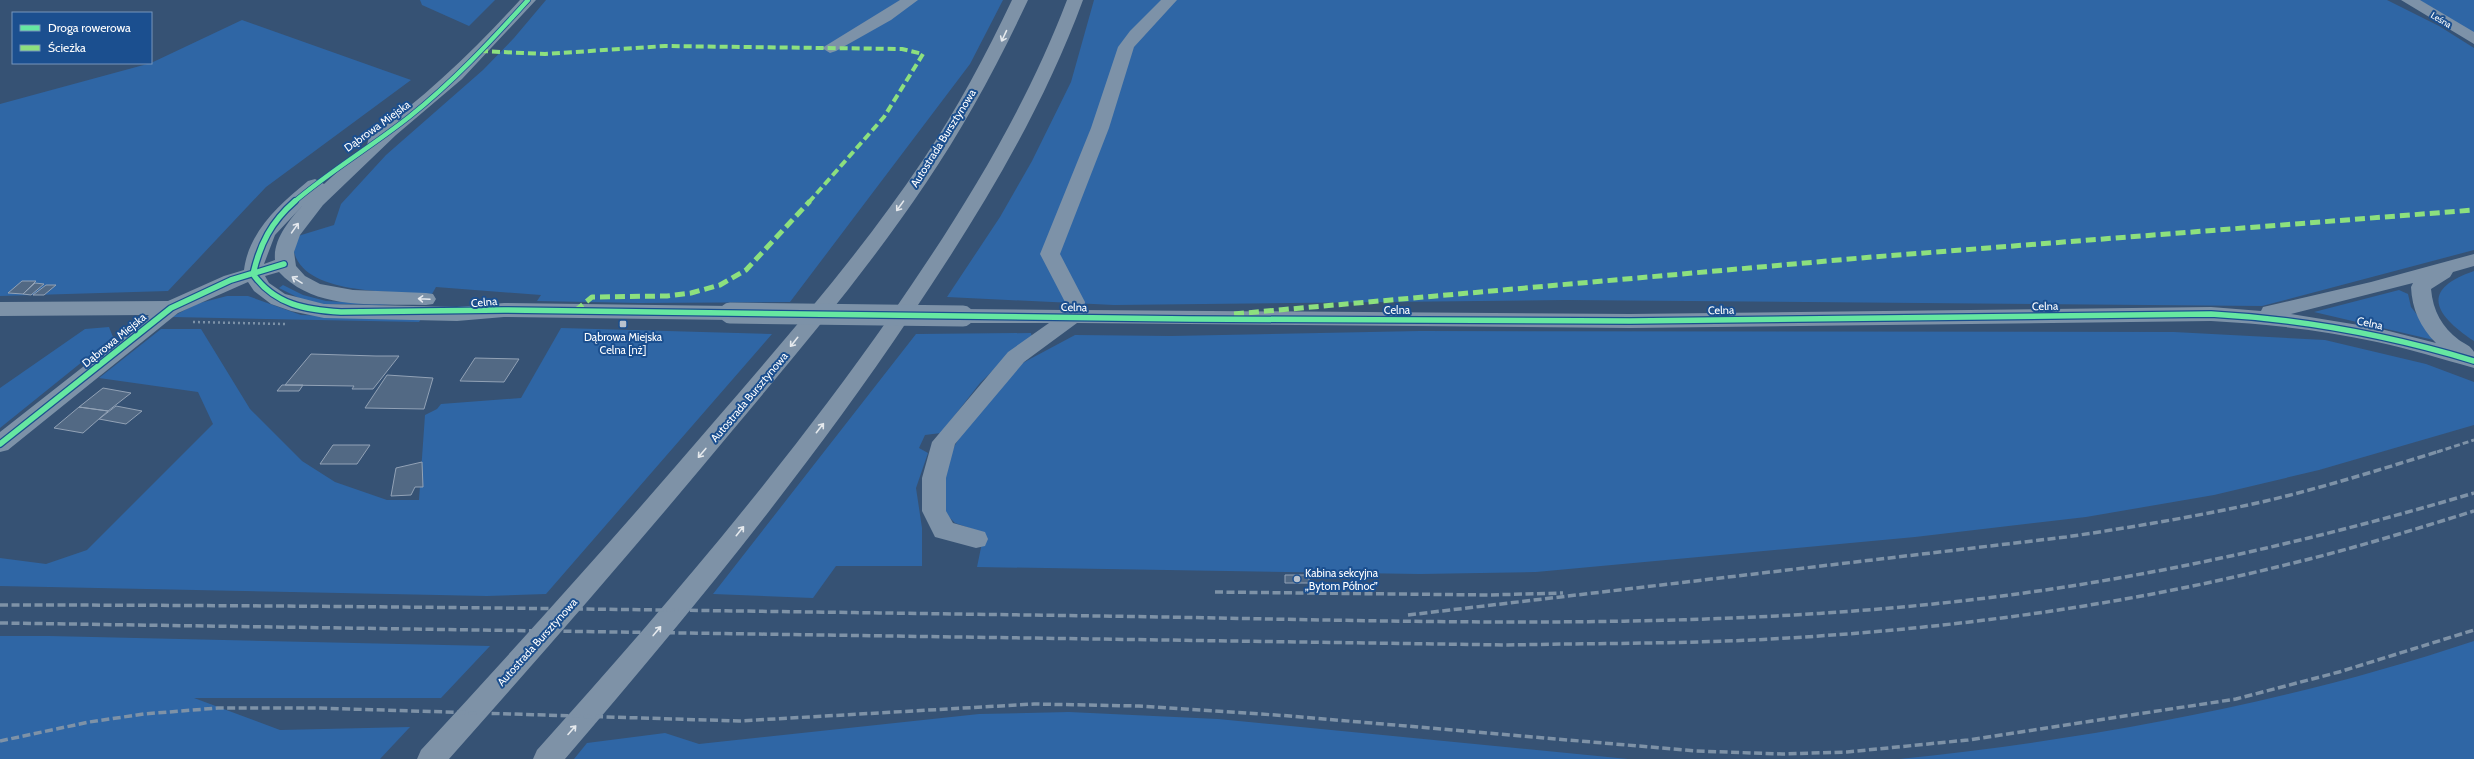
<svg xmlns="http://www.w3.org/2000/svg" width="2474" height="759" font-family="Cabin,sans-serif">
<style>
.green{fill:#2f66a5}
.building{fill:#526984;stroke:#92a2b6}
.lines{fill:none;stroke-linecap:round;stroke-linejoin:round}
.path{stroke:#7d92a8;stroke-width:2.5;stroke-dasharray:2 3;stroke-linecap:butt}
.minor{fill:#7d92a8;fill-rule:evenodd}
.highway{fill:#7e92a7;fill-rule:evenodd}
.rail-far1{stroke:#7e92a7;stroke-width:3;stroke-dasharray:6 3;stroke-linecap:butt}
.rail{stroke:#7e92a7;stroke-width:3.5;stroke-dasharray:8 3.5;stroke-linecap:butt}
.minor-bridge{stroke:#7d92a8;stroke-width:21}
.quiet-far1{stroke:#8de07e;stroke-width:4;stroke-dasharray:8 4;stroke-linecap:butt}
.quiet{stroke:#8de07e;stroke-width:5;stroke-dasharray:10 5;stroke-linecap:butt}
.cycleway-far1-casing{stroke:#1b4f8f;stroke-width:6}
.cycleway-casing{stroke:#1b4f8f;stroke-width:8}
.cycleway-far1{stroke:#66e7a1;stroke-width:4.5}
.cycleway{stroke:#66e7a1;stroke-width:5.5}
.oneway{stroke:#e5e9ed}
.oneway2{stroke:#e5e9ee}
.poi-dot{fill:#b9c2ce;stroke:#1b4f8f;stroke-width:1.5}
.labels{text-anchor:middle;stroke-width:4;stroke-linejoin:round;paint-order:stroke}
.far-street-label{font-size:9px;fill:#fff;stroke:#1b4f8f}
.street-label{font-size:11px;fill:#fff;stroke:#1b4f8f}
.poi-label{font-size:11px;fill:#fff;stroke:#1b4f8f}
</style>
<rect width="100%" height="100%" fill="#365274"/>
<path class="green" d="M420 0H495L469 26 422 5Z
M546 0H1003L970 64 790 302 639 303 537 301 541 295 436 287 432 294C395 291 305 296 294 252L298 236 334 225 341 204 386 155 483 70 514 38Z
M1094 0H2387L2439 26 2474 48V250L2262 306 1566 300 1114 305 947 297 1000 217 1032 161 1071 82Z
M2419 0H2474V33Z
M242 20 411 80 266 187 168 291 0 296V104L151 63Z
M2474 271V341C2435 315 2419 290 2474 271Z
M283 285 303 295 326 301 398 305 323 304 301 299 279 288Z
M2399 290 2408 294 2411 307 2438 341 2314 312Z
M227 296H248L301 315 421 319 419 322 172 317 196 304Z
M109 327 113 337 0 428V388L85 329Z
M561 328 772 334 546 594 487 596 0 586V558L46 564 87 550 213 424 198 392 99 378 161 329H201L250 409 302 461 335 482 387 500H419L425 415 437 409 441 404 521 398Z
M1420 331 2174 332 2325 340 2426 364 2474 382V425L2319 470 2214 495 2086 517 1915 537 1536 572 1420 574 977 567 984 533 955 523 947 515 940 501V479L955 445 975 412 1017 366 1075 335 1171 336Z
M1031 333 1032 338 1009 355 980 383 941 433 925 435 919 448 928 453 916 488 922 528V566H836L813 598 713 594 916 334Z
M0 636H50L490 646 441 698H194L280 730 410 727 380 759H0Z
M2474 641V759H1899C2094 739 2288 703 2474 641Z
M1069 712 1218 719 1628 759H574L587 743 665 733 699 744 979 714Z"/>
<path class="building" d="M22 281H36L23 294 8 293Z
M35 283 44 284 31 295 23 294Z
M46 285H56L44 295H33Z
M311 354 376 356H399L373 389H352L354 386 285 385Z
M475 358 519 359 504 382 460 381Z
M387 375 433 378 424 409 365 408Z
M282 385H303L299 391H277Z
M103 388 131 393 108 411 79 407Z
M116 406 142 411 126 424 99 419Z
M79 407 108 411 83 433 54 428Z
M333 445H370L357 464H320Z
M422 462 423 487H415L411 495 391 496 396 468Z
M1285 575H1309V583H1285Z"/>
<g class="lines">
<path class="path" d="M193 322 285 324"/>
<path class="minor" d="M520 0H536L462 79 396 135 323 205 300 235 294 252 296 266 305 276 320 284 353 290 426 293 433 294 436 299 433 304 426 305C377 303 316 312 279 272L265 276 269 283 285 294 324 304 457 307 504 303 730 306 737 308 740 313 737 318 730 320 504 317 457 321 324 318 291 311 271 304 254 291 248 282 178 313 8 450 0 452V432L149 315 0 316V302L168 301 224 276 244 270C249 231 279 205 308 181L315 179 324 184 367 145 369 137C425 98 473 51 520 0ZM304 204C290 219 273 239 275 260L264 264 275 235Z
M900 0H918L891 20 836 51 830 53 822 48Z
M1161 0H1177L1134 47 1109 128 1060 254 1085 302 1084 310 1630 314 2211 307 2261 311 2263 307 2371 282 2474 254V266L2453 272 2450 277 2431 289C2433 311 2442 327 2459 340 2465 344 2471 346 2474 352V368C2442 359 2410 349 2377 342 2322 330 2267 324 2211 321L1630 328 1077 323 1024 362 955 444 946 478V511L953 523 985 532 988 539 985 546 976 548 935 537 922 511V478L932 442 1008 352 1049 323H963L956 321 953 316 956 311 963 309 1063 310 1065 302 1040 254 1091 128 1118 47 1130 31ZM2413 283 2411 287C2412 309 2420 327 2436 343L2377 328 2291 314Z
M2401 0H2420L2474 32V44Z"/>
<path class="highway" d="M1012 0H1028C1011 36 993 72 973 107 907 224 818 328 732 431 640 542 545 651 449 759H417L421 750C520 643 618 534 713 423 786 338 861 253 923 160 957 109 986 55 1012 0Z
M1067 0H1083C1041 114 978 216 910 317 806 472 687 617 565 759H533L537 750C662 611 784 468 891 315 960 215 1024 113 1067 0Z"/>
<path class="rail-far1" d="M2437 452 2474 440"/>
<path class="rail" d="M1215 592 1488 595 1563 593
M0 605C367 605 733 611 1100 616 1387 620 1675 633 1961 601 2136 581 2306 543 2474 493
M1408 615 2066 537C2133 527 2200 516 2266 501 2325 487 2382 469 2440 451
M0 623 1507 645C1601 643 1694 644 1788 638 1956 628 2126 605 2289 564 2352 549 2413 530 2474 511
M0 741 89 722 144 714 218 708H317L739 721 1034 704 1139 706 1290 716 1696 751 1782 754 1847 752 1968 740 2236 699 2339 672 2474 630"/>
<path class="minor-bridge" d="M730 313 963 316"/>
<path class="quiet-far1" d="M480 51 545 54 665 46 902 49 923 54 884 117 809 202"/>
<path class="quiet" d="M575 311 592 297 667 296 691 293 720 285 746 270 810 201
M1234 314 1872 257 2474 210"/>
<g class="cycleway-far1-casing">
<path id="cycleway-far1" d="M294 202C330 171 371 147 409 117 452 83 491 41 528 0"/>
</g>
<g class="cycleway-casing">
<path id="cycleway" d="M253 274C275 305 306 310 341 312L504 310 1189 319 1630 321 2211 314C2301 319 2388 335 2474 361
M253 274C260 244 271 222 295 201
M0 444 171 308 231 280 284 264"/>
</g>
<use href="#cycleway-far1" class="cycleway-far1"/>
<use href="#cycleway" class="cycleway"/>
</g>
<defs><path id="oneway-shaft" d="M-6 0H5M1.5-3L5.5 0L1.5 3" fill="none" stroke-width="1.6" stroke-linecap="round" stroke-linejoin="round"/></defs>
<g class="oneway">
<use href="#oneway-shaft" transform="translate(1004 36) rotate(115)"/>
<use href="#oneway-shaft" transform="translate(900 206) rotate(126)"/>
<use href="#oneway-shaft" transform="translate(794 342) rotate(129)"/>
<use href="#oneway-shaft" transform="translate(820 428) rotate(-52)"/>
<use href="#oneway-shaft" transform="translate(702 453) rotate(130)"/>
<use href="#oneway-shaft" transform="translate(740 531) rotate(-51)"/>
<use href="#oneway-shaft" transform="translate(657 631) rotate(-50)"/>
<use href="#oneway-shaft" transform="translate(572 730) rotate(-48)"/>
</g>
<g class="oneway2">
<use href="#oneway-shaft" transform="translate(295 228) rotate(-55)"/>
<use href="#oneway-shaft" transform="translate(297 280) rotate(-148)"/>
<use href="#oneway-shaft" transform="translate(424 299) rotate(-177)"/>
</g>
<g class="poi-dot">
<rect x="619" y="320" width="8" height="8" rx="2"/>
<circle cx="1297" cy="579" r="4"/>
</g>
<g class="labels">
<g class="far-street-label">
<text transform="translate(2441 20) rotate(31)" y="3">Leśna</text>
</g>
<g class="street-label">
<text transform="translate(377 126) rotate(-36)" y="4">Dąbrowa Miejska</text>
<text transform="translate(943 138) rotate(-58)" y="4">Autostrada Bursztynowa</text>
<text transform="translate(484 302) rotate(-5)" y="4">Celna</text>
<text transform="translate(2045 306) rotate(-1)" y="4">Celna</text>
<text transform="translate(1074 307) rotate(1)" y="4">Celna</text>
<text x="1397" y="314">Celna</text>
<text transform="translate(1721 310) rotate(-1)" y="4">Celna</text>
<text transform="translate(2370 323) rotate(12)" y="4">Celna</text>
<text transform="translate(114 340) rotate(-39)" y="4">Dąbrowa Miejska</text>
<text transform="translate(749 397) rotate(-50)" y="4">Autostrada Bursztynowa</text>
<text transform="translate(537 642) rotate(-48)" y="4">Autostrada Bursztynowa</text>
</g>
<g class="poi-label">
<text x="623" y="341">Dąbrowa Miejska<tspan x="623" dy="13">Celna [nż]</tspan></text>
<text x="1305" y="577" text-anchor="start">Kabina sekcyjna<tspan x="1305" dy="13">„Bytom Północ”</tspan></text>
</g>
</g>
<rect x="12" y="12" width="140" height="52" fill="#1b4f8f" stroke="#7695bc"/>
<rect x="20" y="25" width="20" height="6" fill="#66e7a1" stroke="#7695bc"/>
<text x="48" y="32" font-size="12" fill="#ffffff">Droga rowerowa</text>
<rect x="20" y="45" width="20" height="6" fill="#8de07e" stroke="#7695bc"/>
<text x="48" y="52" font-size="12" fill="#ffffff">Ścieżka</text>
</svg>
